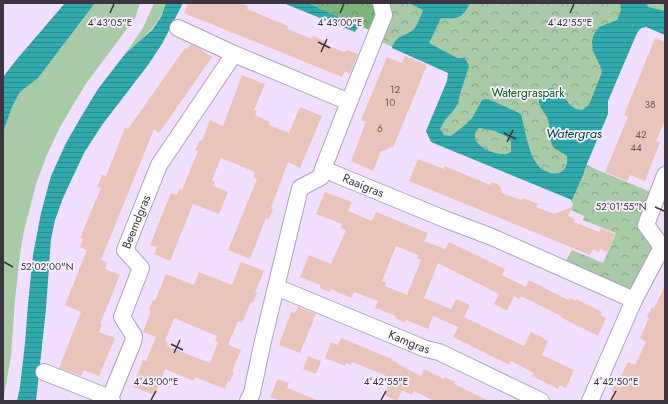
<svg xmlns="http://www.w3.org/2000/svg" width="668" height="404" font-family="Jost,sans-serif">
<style>
.grass{fill:#a8caa6}
.forest{fill:url(#forest-crowns)}
.park{fill:url(#park-crowns)}
.water{fill:url(#water-rules);fill-rule:evenodd}
.building{fill:#eac4bb;fill-rule:evenodd}
.lines{fill:none;stroke-linecap:round;stroke-linejoin:round}
.minor-casing{stroke:#af9fbc;stroke-width:18}
.minor{stroke:#fff;stroke-width:16}
.ticks{fill:none;stroke:#3c3541;stroke-width:1.5}
.labels{text-anchor:middle;stroke-width:3.5;stroke-linejoin:round;paint-order:stroke}
.number-label{font-size:10px;fill:#685960}
.park-label{font-size:12px;fill:#106216;stroke:#f7f1fd}
.street-label{font-size:12px;fill:#3c3541;stroke:#f7f1fd}
.water-label{font-size:13px;font-style:italic;fill:#0c4142;stroke:#f7f1fd}
.ticks-label{font-size:10px;text-anchor:middle;fill:#3c3541;stroke:#f7f1fd;stroke-width:3.5;stroke-linejoin:round;paint-order:stroke}
</style>
<defs>
<pattern id="forest-crowns" width="20" height="18" patternUnits="userSpaceOnUse"><rect width="20" height="18" fill="#7db57a"/><path d="M2 6a3 3 0 1 1 6 0M12 15a3 3 0 1 1 6 0" fill="none" stroke="#689466"/></pattern>
<pattern id="park-crowns" width="20" height="18" patternUnits="userSpaceOnUse"><rect width="20" height="18" fill="#a8caa6"/><path d="M2 6a3 3 0 1 1 6 0M12 15a3 3 0 1 1 6 0" fill="none" stroke="#8aa589"/></pattern>
<pattern id="water-rules" width="6" height="5" patternUnits="userSpaceOnUse"><rect width="6" height="5" fill="#31aaad"/><path d="M0 2.5h6" fill="none" stroke="#2b8b8e"/></pattern>
</defs>
<rect width="100%" height="100%" fill="#f0dffe"/>
<path class="grass" d="M95 3H140L135 18 85 85 60 127 46 157 36 184 24 231 20 254 15 300 11 356 3 401V132L12 107 20 92 38 78Z
M154 3H166C159 26 142 39 125 54L143 28Z"/>
<path class="forest" d="M308 3H373L378 13 370 30 359 26Z"/>
<path class="park" d="M385 3H665V34L646 26 640 27 636 32 607 100 585 164 600 171 653 193 640 228 658 251 638 284 627 292 564 264 572 250 603 263 616 233 583 220 584 216 571 210 573 204 570 199 430 139 452 73 372 38Z"/>
<path class="water" d="M65 3H95L38 78 20 92 12 107 3 132V77L17 59Z
M166 3H183L162 44 148 65 102 125 84 153 63 198 55 220 51 239 46 309 36 401H17L20 387 25 343 28 304 33 255 41 213 51 176 66 143 81 117 98 89 125 54 152 30 161 17Z
M283 3H308L359 26 355 32Z
M409 3H470C462 19 458 19 441 18L429 43 457 58H465L469 66 460 94 458 104 453 111 445 120 440 129 444 135 451 136 464 126 472 118 482 100 488 99 515 111 521 114C525 129 528 151 536 163 546 177 570 179 567 156 564 153 556 150 554 148 548 141 551 126 547 117 545 112 539 108 539 101 540 94 545 90 551 88L555 89 562 94 570 105 576 109 582 110 589 105 602 72 600 66 593 51 592 41 594 34 599 27 617 20 621 10 620 3H645L648 7 665 11V35L646 27 641 28 637 33 608 101V114L586 166 583 175 572 200 431 142 426 131 447 81 448 73 392 48C396 35 404 37 413 30 417 27 421 15 423 10ZM479 128C488 129 507 133 511 142 511 145 511 149 511 152 501 160 462 143 479 128Z"/>
<path class="building" d="M188 3H240L248 6 247 9 288 26 287 29 312 39 313 36 327 42 326 45 344 52 348 50 358 54 350 74 345 71 342 77 184 13Z
M655 38 665 42V120L656 141 660 142 645 181 630 175 627 181 605 172 628 117 624 115Z
M191 44 200 49 212 57 159 133 154 129 122 208 101 260 107 262 105 269 120 275 100 324 102 325 99 332 115 338 99 376 84 370 81 376 59 368 81 312 65 305 87 250 80 247 83 239 80 238 101 188 97 187 102 175 106 176 125 128 128 129 185 48 187 49Z
M405 56 427 65 393 148 390 147 386 150 381 151 373 171 351 161 366 122 361 120 387 57 402 63Z
M242 75 265 84 254 110 257 111 255 115 270 122 269 125 289 133 300 107 322 116 300 168 288 162 271 208 273 209 269 219 266 218 250 259 228 250 257 179 253 177 255 172 221 158 212 180 215 182 213 186 228 192 219 214 193 204 170 261 154 254 157 247 150 245 171 193 177 195 179 189 182 190 198 151 195 150 200 140 202 141 210 120 223 126Z
M418 159 444 169 445 166 490 185 492 182 499 185 501 188 502 193 521 200 523 198 538 204 536 207 554 214 572 207 568 216 575 219 574 222 599 232 601 228 615 234 607 252 600 249 599 252 593 249 590 255 409 181Z
M325 192 352 202 348 211 372 221 376 212 428 233 424 241 445 249 449 242 505 269 502 275 526 287 529 280 568 300 570 298 576 301V299L602 312 600 315 606 318 598 336 560 317 561 316 521 296 520 299 514 296 507 311 494 304 499 294 438 263 424 298 451 309 456 299 470 305 464 317 524 346 531 332 544 338V339L548 341 542 355 574 370 566 388 560 385 558 389 532 376 534 373 511 361 509 365 453 337 458 327 433 316 428 329 406 320 405 323 395 318 396 316 375 308 378 301 354 292 351 298 331 289 330 292 320 288V285L300 277 309 255 331 264 346 230 341 228 342 224 316 214ZM396 246 418 255 417 258 421 260 407 295 385 286 386 283 382 281Z
M241 262 264 271 255 292 257 293 253 303 251 302 242 323 238 321 228 345 241 350 232 371 234 372 230 382 228 381 225 389 195 377 194 381 165 369 155 395 133 387 143 360 146 361 156 337 143 332 151 311 149 310 153 300 155 301 166 274 194 285 199 272 232 285ZM174 318 217 336 215 340 218 342 210 363 167 346 168 342 165 341Z
M665 286V401H609L614 392 611 391 616 381 618 382 628 362 635 365 646 342 640 338 649 318 647 317 652 307 654 308Z
M298 307 316 314 300 353 279 345 291 312 295 313Z
M341 338 392 359V360L398 363V364L421 376 424 369 444 379 445 377 455 382 454 384 489 401H434L414 391 412 395 402 390 397 401 384 395 390 381 384 378 385 375 352 362 351 365 346 363 345 366 325 358 331 342 338 345Z
M308 356 321 361 316 374 303 369Z
M278 379 289 383 287 388 317 400V401H281L270 397Z"/>
<g class="lines">
<g class="minor-casing">
<g id="minor">
<path d="M178 28 234 54 349 102"/>
<path d="M323 169 349 102 384 15 381 3"/>
<path d="M662 247 646 225 665 175"/>
<path id="s1" d="M276 287 426 349 439 352 541 401"/>
<path d="M44 372 110 398 112 401"/>
<path id="s2" d="M110 398 133 342 134 336 122 317 141 268 125 250 159 165 234 54"/>
<path id="s3" d="M248 401 252 393 262 345 300 188 321 177 323 169 447 220 492 237 634 300 662 247 665 248"/>
<path d="M590 401 634 300"/>
</g>
</g>
<use href="#minor" class="minor"/>
</g>
<path class="ticks" d="M110 13 114 4M340 13 344 4M570 13 574 4M318 42 330 48M321 52 327 39M504 133 516 139M507 142 513 130M655 207 664 211M4 262 13 267M171 344 183 350M174 353 180 340M151 400 156 391M381 400 386 391M611 400 616 391"/>
<g class="labels">
<g class="number-label">
<text x="395" y="93">12</text>
<text x="390" y="106">10</text>
<text x="650" y="108">38</text>
<text x="380" y="132">6</text>
<text x="641" y="138">42</text>
<text x="636" y="151">44</text>
</g>
<g class="park-label">
<text x="528" y="97">Watergraspark</text>
</g>
<g class="street-label">
<text dy="4" stroke="none"><textPath href="#s3" startOffset="295">Raaigras</textPath></text>
<text dy="4" stroke="none"><textPath href="#s2" startOffset="196">Beemdgras</textPath></text>
<text dy="4" stroke="none"><textPath href="#s1" startOffset="144">Kamgras</textPath></text>
</g>
<g class="water-label">
<text x="574" y="138">Watergras</text>
</g>
</g>
<g class="ticks-label">
<text x="110" y="26">4°43'05"E</text>
<text x="340" y="26">4°43'00"E</text>
<text x="570" y="26">4°42'55"E</text>
<text x="621" y="210">52°01'55"N</text>
<text x="47" y="270">52°02'00"N</text>
<text x="156" y="385">4°43'00"E</text>
<text x="386" y="385">4°42'55"E</text>
<text x="616" y="385">4°42'50"E</text>
</g>
<rect width="668" height="404" fill="none" stroke="#3c3541" stroke-width="8"/>
</svg>
